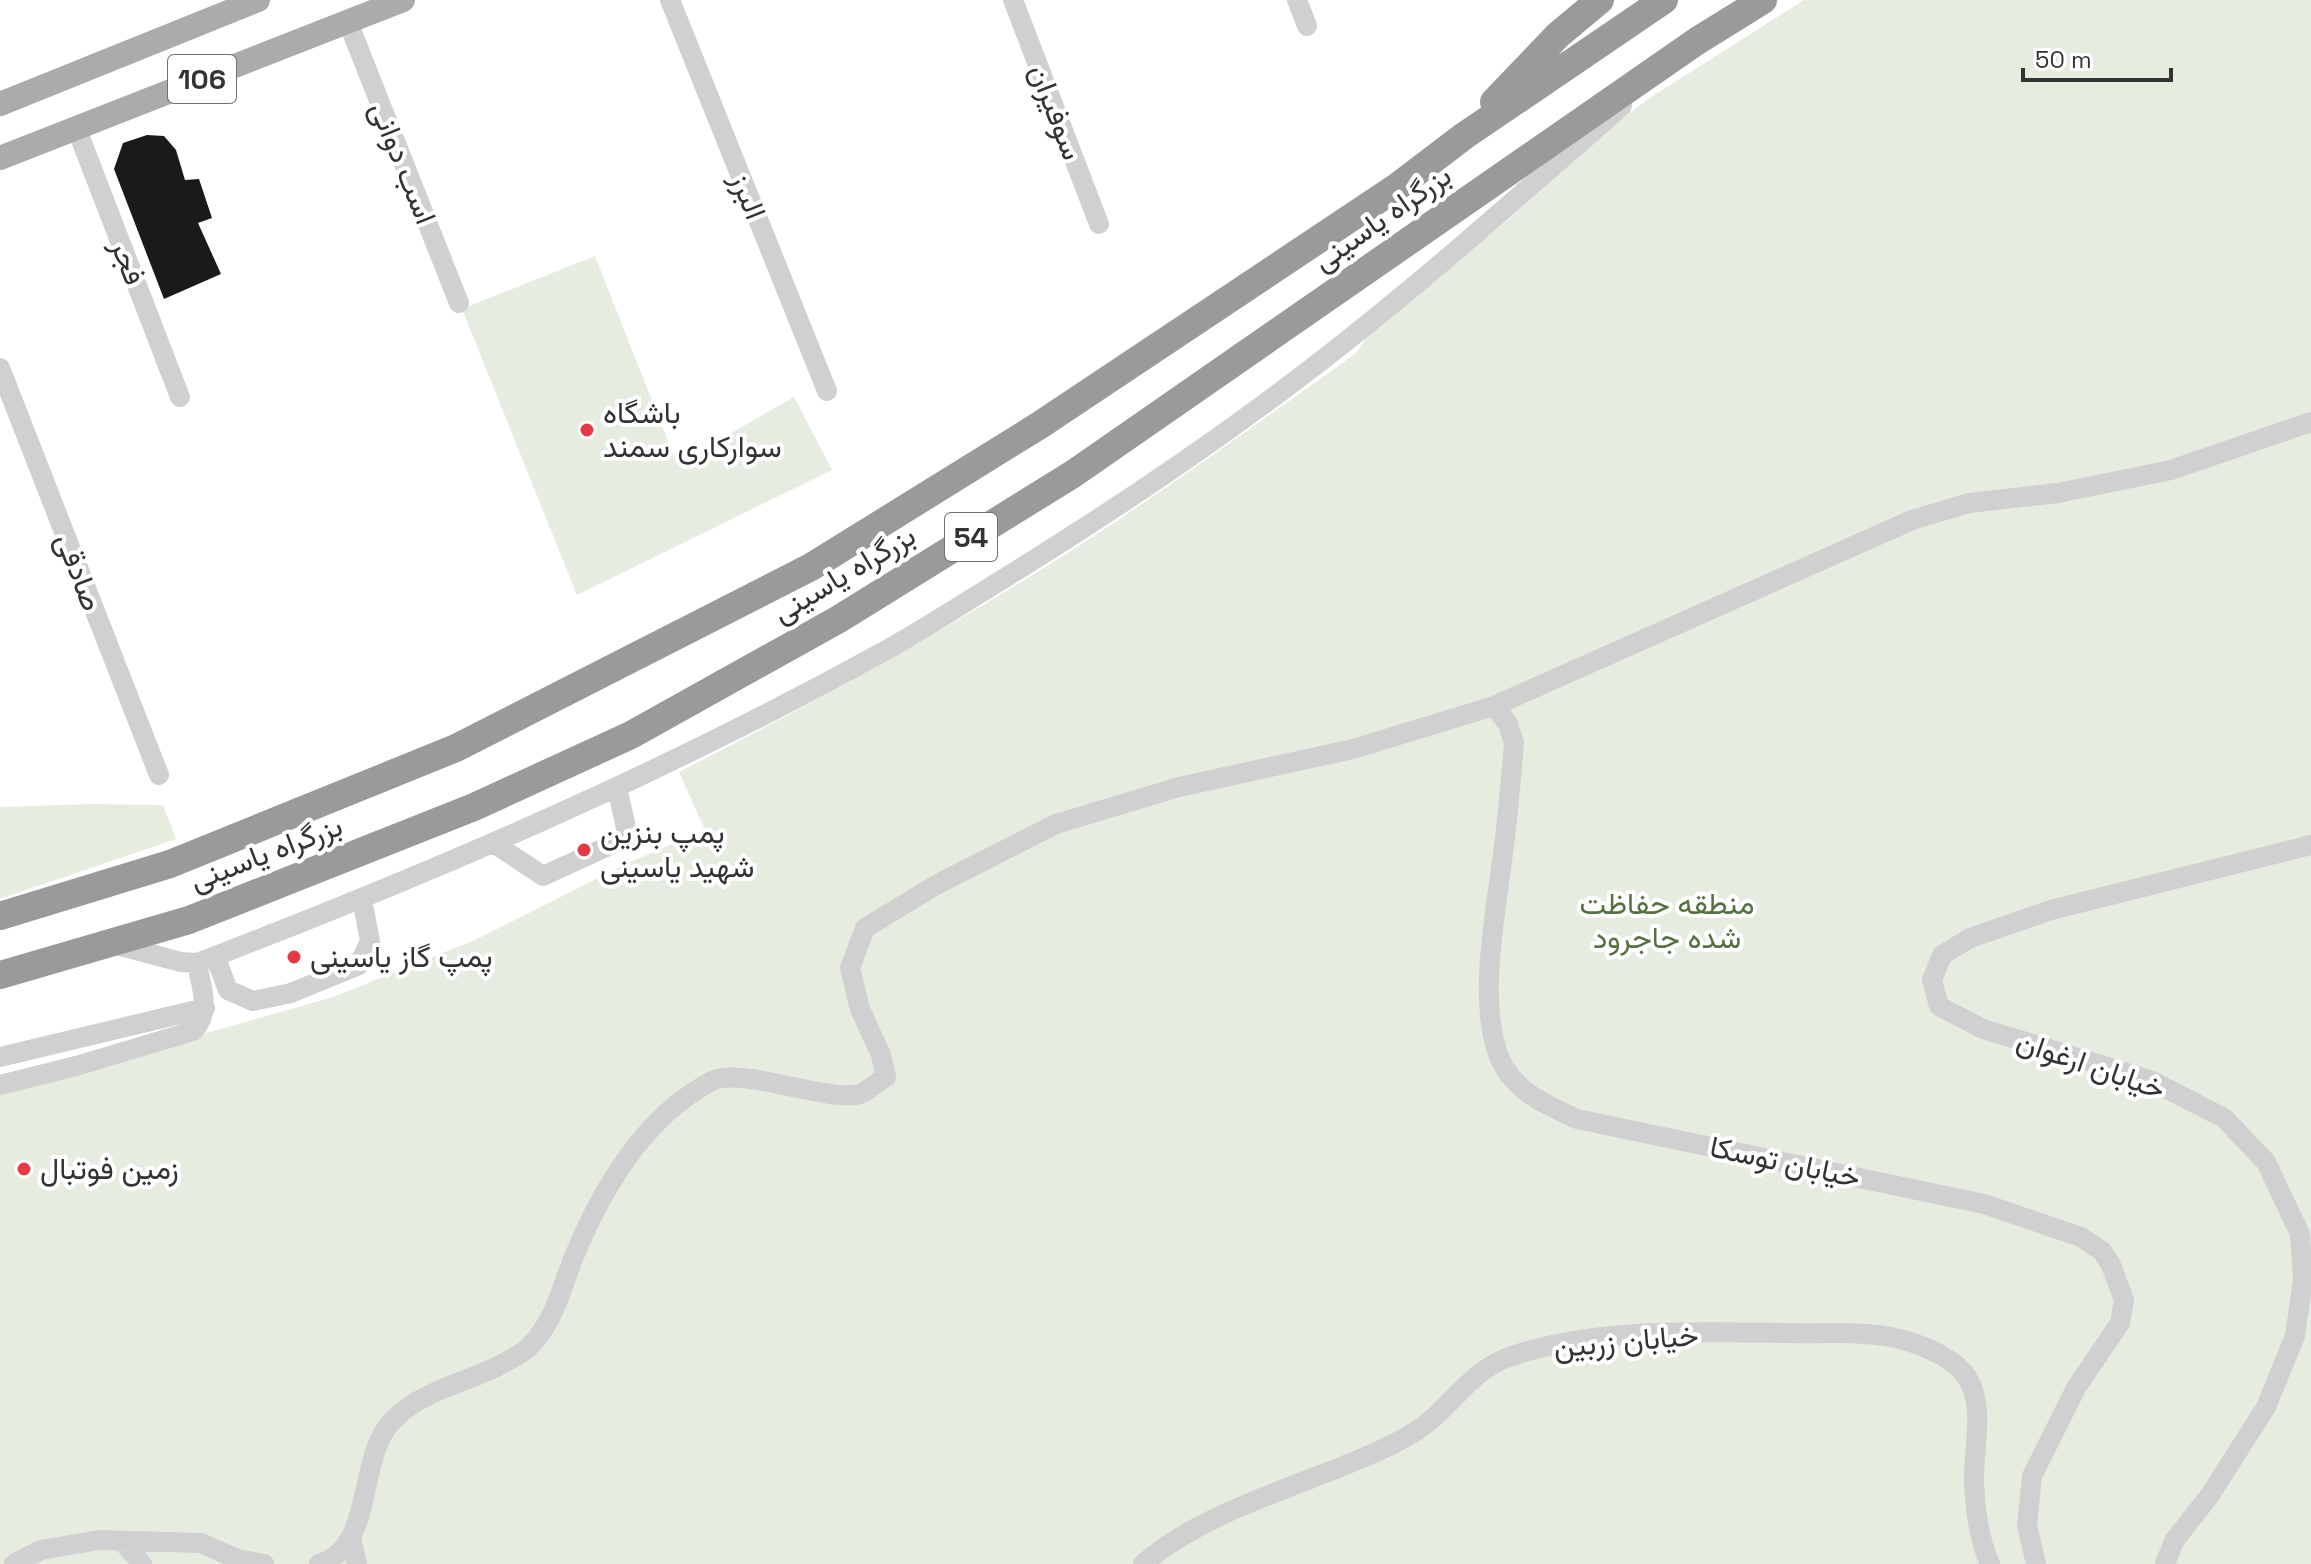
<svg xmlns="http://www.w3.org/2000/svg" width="2311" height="1564" font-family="'Space Grotesk',Vazirmatn,sans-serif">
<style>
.green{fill:#e6ecdf}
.building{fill:#1a1a1a}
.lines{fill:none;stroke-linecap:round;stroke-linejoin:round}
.minor{stroke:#d0d0d0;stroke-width:20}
.major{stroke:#ababab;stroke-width:24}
.highway{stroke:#9a9a9a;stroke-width:28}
.poi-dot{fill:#e63946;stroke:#fff;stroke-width:3}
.labels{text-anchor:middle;stroke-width:8;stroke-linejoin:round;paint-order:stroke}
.shield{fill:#fff;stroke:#707070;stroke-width:2}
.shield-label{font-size:28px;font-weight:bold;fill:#333}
.street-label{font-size:30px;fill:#333;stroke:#fff}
.poi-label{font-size:30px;fill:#333;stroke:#fff;text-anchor:start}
.park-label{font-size:30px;fill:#56703f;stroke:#fff}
</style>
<rect width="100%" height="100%" fill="#fff"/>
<path class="green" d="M1804 0H2311V1564H0V1092L333 997 475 940 628 863 705 830 679 772C807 706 933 638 1055 561 1158 496 1256 424 1355 354L1377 324 1509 219 1610 129 1648 99Z
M595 256 677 464 794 397 832 470 577 595 462 309Z
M91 804 163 805 176 839 0 899V807Z"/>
<path class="building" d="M147 135 164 136 176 150 185 180 199 179 212 218 198 223 221 274 164 299 114 169 123 143Z"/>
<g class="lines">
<path class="minor" d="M670 0 827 391
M1013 0 1099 224
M1297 0 1307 26
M348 22 459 303
M76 127 180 397
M0 368 159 775
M1494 706 1508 724 1514 743C1511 780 1508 817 1503 853 1496 912 1476 1007 1501 1061 1516 1093 1547 1105 1577 1119L1984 1204 2081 1237 2102 1251 2111 1265 2124 1300 2120 1323 2076 1388 2032 1476 2027 1525 2036 1564
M495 844 543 876 628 837 617 787
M113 944 181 962 197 963
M215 956 228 990 253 1001 291 993 359 965 370 941 362 899
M0 1057 205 1008
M0 1085 76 1066 193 1031C212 1013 201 986 197 963 430 874 660 775 879 654 916 634 951 611 987 589 1078 533 1167 475 1253 412 1383 318 1502 211 1622 106
M351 1538 357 1564
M123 1542 142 1564
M14 1564 41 1550 99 1540 201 1543 237 1559 264 1564
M319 1564C377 1546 355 1457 394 1419 426 1387 474 1382 511 1359 518 1355 526 1351 531 1345 554 1321 561 1290 573 1259 601 1190 643 1117 712 1081 738 1067 819 1099 855 1095 865 1094 877 1082 886 1077L881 1055 860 1009 850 968 865 928 936 885 1056 824 1179 787 1353 749 1494 706 1912 520 1969 503 2058 493 2171 470 2311 422
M1143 1564C1196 1517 1283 1491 1348 1464 1372 1454 1397 1444 1419 1429 1453 1406 1471 1369 1512 1356 1600 1327 1697 1332 1788 1333 1822 1334 1857 1331 1891 1337 1914 1342 1945 1353 1961 1370 1988 1397 1973 1448 1974 1481 1975 1508 1979 1540 1990 1564
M2165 1564 2174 1541 2210 1495 2266 1407 2295 1336 2303 1280 2300 1234 2266 1162 2224 1118 2150 1080 1983 1029 1939 1006 1932 980 1942 955 1970 938 2051 910 2311 845"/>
<path class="major" d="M0 104 258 0
M0 158 403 0"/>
<path class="highway" d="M1494 102 1558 35 1600 0
M0 916 170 864 456 748 811 567 1040 425 1397 187 1464 136 1664 0
M0 975 189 920 474 807 631 735 839 619 1073 474 1697 41 1763 0"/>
</g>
<g class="poi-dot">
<circle cx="587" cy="430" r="8"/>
<circle cx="584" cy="850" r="8"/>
<circle cx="294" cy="957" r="8"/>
<circle cx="24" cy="1169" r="8"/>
</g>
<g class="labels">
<g class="shield">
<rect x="168" y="55" width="68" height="48" rx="6"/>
<rect x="945" y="513" width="52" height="48" rx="6"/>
</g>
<g class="shield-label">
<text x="202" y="89">106</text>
<text x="971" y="547">54</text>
</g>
<g class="street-label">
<text transform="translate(1056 112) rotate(69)" y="10">سوفیران</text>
<text transform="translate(403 163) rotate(68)" y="10">اسب دوانی</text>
<text transform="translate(748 196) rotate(68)" y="10">البرز</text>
<text transform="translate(1382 218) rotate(-35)" y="10">بزرگراه یاسینی</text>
<text transform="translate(128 262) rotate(69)" y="10">فجر</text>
<text transform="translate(79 572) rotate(69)" y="10">صادقی</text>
<text transform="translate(844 574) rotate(-31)" y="10">بزرگراه یاسینی</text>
<text transform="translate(266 853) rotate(-21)" y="10">بزرگراه یاسینی</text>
<text transform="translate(2091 1065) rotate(19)" y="10">خیابان ارغوان</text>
<text transform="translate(1785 1162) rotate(12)" y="10">خیابان توسکا</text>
<text transform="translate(1626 1341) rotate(-5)" y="10">خیابان زربین</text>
</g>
<g class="poi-label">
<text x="603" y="423">باشگاه<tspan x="603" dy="34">سوارکاری سمند</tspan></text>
<text x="600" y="843">پمپ بنزین<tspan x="600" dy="34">شهید یاسینی</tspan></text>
<text x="310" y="967">پمپ گاز یاسینی</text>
<text x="40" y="1179">زمین فوتبال</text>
</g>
<g class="park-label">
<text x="1667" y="914">منطقه حفاظت<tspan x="1667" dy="34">شده جاجرود</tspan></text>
</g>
</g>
<path d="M2023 68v12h148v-12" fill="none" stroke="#333333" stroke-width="4"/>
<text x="2035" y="68" font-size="24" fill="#333333" stroke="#ffffff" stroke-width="6" paint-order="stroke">50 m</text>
</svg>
